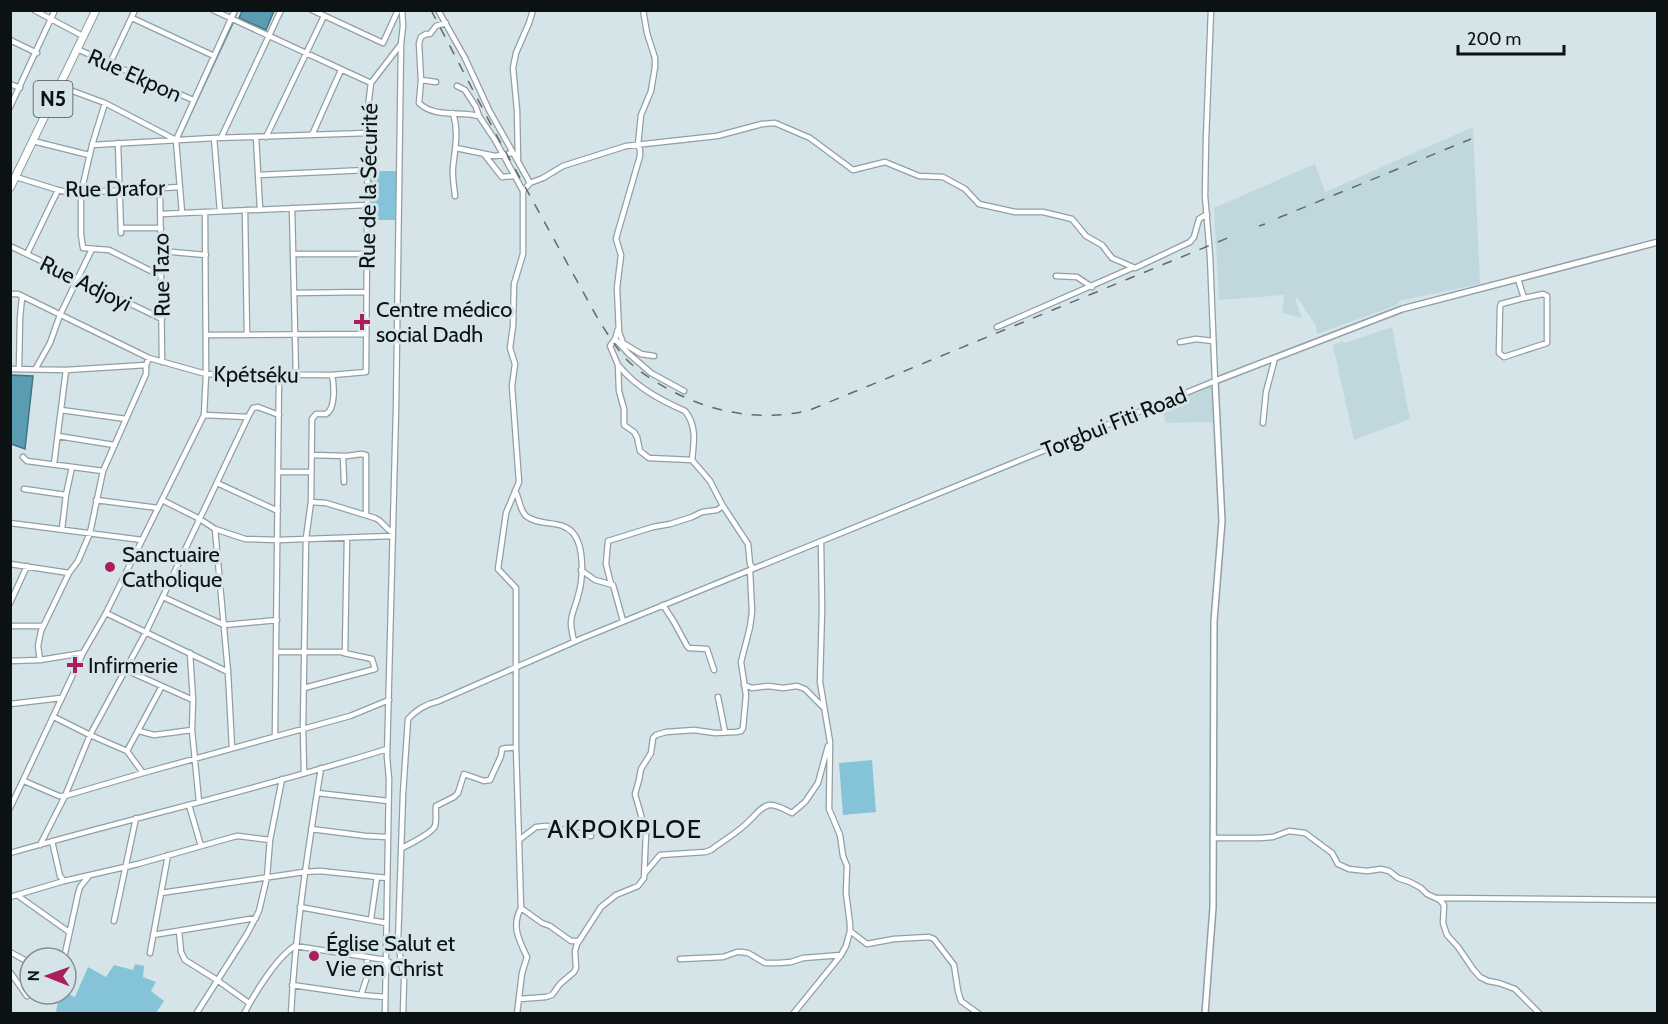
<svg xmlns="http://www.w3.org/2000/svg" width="1668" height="1024" font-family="Cabin,sans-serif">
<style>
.built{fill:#c0d7de}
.green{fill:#85c4d8}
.water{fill:#5a9cb1;stroke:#437282;stroke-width:1.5}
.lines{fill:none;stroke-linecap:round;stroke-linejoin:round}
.stream{stroke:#437282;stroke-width:1.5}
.minor-casing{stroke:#919fa4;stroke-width:7}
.tertiary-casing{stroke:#919fa4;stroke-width:8}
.trunk-casing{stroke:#919fa4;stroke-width:9}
.minor{stroke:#fff;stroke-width:4.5}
.tertiary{stroke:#fff;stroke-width:5}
.trunk{stroke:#fff;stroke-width:7}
.rail{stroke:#616a6e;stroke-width:1.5;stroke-dasharray:10 10;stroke-linecap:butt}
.poi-dot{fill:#ab1e5e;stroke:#d5e4e9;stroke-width:2}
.labels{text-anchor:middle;stroke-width:6;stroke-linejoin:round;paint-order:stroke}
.shield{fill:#d5e4e9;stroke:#485053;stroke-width:1.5}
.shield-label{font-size:21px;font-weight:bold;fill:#0c1113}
.street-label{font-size:22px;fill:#0c1113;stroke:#d5e4e9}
.poi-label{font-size:22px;fill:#0c1113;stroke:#d5e4e9;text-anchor:start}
.quarter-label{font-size:26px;letter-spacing:1.5px;fill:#0c1113;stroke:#d5e4e9}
</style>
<rect width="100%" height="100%" fill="#d5e4e9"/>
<path class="built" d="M1473 127 1480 284 1399 301 1397 302 1398 304 1389 308 1317 334 1316 326 1298 298 1295 300 1302 318 1282 313 1284 295 1219 300 1214 208 1315 164 1325 192Z
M1392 327 1410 419 1354 440 1333 345 1343 341 1345 343Z
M1211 386 1213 422 1166 423 1161 405Z"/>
<path class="green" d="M368 171H396V220H368Z
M872 760 876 812 843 815 839 763Z
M135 964 144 966 143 977 156 982 151 991 164 1001 156 1013H56L59 994H66V993L75 997 88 967 106 977 114 965 133 970Z"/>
<path class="water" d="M242 11V10L274 11 266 30 239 18Z
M11 375 33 376 25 449 11 444Z"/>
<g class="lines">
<path class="stream" d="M235 17 238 10
M181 135 233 23"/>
<g class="minor-casing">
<path id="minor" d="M34 10 79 34
M213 10 371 83
M312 10 383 43 398 10
M438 10 465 58 489 110 530 183
M643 10 647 33 655 58V67L651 91 641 115 638 145 640 150V156L617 235 616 239 621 255 617 288 619 332 623 343 641 354 654 356
M132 18 214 56
M446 23 436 26 430 34H426L421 37 419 43 421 80 419 103C434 118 460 111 479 116
M10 40 37 53
M77 49 193 100
M110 63 135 10
M421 80 436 82
M10 84 20 88
M59 86 105 103 176 140
M457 86 465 90 476 107 479 116 495 140 523 191
M105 103 92 145 81 193V235L83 248 109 250 161 276
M10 107 55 10
M453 113C459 132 455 148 453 167 452 176 454 186 455 196
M312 135 341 70
M256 137 260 209
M266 137 324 16
M214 138 220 211
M221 138 281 10
M33 141 89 155
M118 143 121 233
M92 145 214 138 368 133
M456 148 495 156 513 153
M484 154 502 177 514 176
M518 159 517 110 513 68 516 53 529 23 533 10
M258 175 367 170
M16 177 58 190 71 193 180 187
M160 188 162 362
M292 208 296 376
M245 210 247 335
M182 213 176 140 235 10
M161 214 367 205
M121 228H161
M10 246 162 319
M161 251 206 255
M27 254 58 190
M293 254H367
M1056 276 1077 277 1092 287
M1518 279 1524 298 1501 304 1500 307 1499 353 1504 357 1547 343V296L1543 294 1524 298
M294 293 366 292
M10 294H18L149 358 206 374 332 375 366 372 368 107 371 83 401 44 403 26 402 10
M997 327 1132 268
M618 329 615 339 610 346 618 365 619 391 624 409V425L634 432 637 437 640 451 649 458 692 460 710 481 723 506 748 544 750 564 753 569
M206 335 366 334
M615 339 628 353 651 373 684 391
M1180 342 1196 339 1213 341
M619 366C636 387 660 400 685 411 697 426 694 442 692 460
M36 368 50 343 60 315 92 249
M10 369 66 370 146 365
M19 369 20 318 22 297
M61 410 126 419
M204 415 248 417
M1263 423 1266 392 1275 358
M58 436 114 445
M312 455 347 456 361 454 366 455V515
M343 456 344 482
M23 457 27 461 103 471
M54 464 66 370
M278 472H311
M217 483 278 511
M24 489 66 495
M515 491C520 499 519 509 526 516 540 527 561 519 573 533 585 547 583 580 578 596 576 605 571 614 571 623 571 629 573 636 574 642
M96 500 158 508
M162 500 200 519 215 529 245 539 278 540 392 536
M311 502 326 503 375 518C383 521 383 527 392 532
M10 523 142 540
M62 529 66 495 72 467
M215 529 228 672 232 748
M10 564 69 573
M581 570 595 580 613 585 623 621
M611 584 606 564 608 541 653 527 670 524 692 517 702 512 717 510 723 506
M163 597 224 625 277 620
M10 603 27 566
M663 605 674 622 687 646 689 648 707 649 714 670
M106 613 228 672
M10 626H43
M276 652H345L347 538
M190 653 193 700 192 730 199 802
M40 660 38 646 41 631 69 573 78 561 90 533 103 471 146 374V365L149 358
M10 661 40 660 83 653
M126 670 193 700
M744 685 752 688 768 686 783 688 797 686 805 689 823 707
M304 688 375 669 372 659 344 653
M718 697 725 732
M10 704 61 698
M54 717 90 735 127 751 143 773
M139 731 154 735 192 730
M275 736 279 376
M127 751 162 686
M304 773 303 728 306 538 311 502 312 419 316 414C317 414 326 414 326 414 336 409 334 384 332 375
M24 781 59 796H65L143 773 350 716 389 700
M317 793 388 801
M189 805 201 846
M10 808 83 653 106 613 204 415 206 374 205 212
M311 829 366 836 387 837
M1214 838H1261L1273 837 1289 831 1305 833 1332 853 1338 864 1349 869 1367 871 1381 869 1389 871 1398 878 1410 882 1421 888 1427 894 1440 900 1444 905 1443 923 1447 935 1458 947 1473 969 1480 977 1488 981 1499 983 1515 989 1540 1014
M519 840 536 827 546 826 591 836
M52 841 60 876 64 881
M40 845 65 796 90 735 146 632 248 417 253 408 258 407 279 415
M402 848C410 844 432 833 435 826 437 819 435 812 436 806L454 797 458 793 464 774 484 781 490 780 501 756 502 749C506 747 511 749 516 747
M10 853C136 817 263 788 387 749
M645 873 660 855 705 852 711 850C724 840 739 832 750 820 756 815 760 807 769 805 777 804 785 810 792 813L805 802 818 783 828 746
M161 893 304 872 320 871 387 878
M17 895 69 932
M10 897 64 881 138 864 233 837 238 836 270 840
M1437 898 1658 900
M300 907 386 923
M521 908 542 923 550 926 571 941H578
M371 919 377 877
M114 921 136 818
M179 931 181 952 185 960 217 980 249 1003
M850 931 867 944 894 939 929 937 934 939 954 965 958 991 961 1001 979 1014
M153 935 256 918
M10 952 30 963
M150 953 168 855
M64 958 78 894 80 887 88 877
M680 959 723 957 737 952H741L748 953 765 963H779L791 962 803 958 841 955
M10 972 27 996
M292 985 361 995 385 997
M361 995 367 977V957
M519 999 546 997 552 995 560 984 574 972 576 968 575 951 577 944 601 907 616 895 638 886 644 878 646 833 635 794 639 780 641 769 651 753 653 738 656 735 666 732 694 730 715 733 736 732 741 731 743 728 746 695 741 662 750 627 752 612 750 570
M196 1014 247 934 259 911 267 877 270 840 282 779
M244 1014C254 994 277 957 295 946L386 960 392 964 401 963
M291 1014C295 931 308 850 321 768
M385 1014 389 779 387 757 396 409 401 44
M403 1014 404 979 398 943 403 794 408 719C417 709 426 704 439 701L583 638 1215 381 1210 256 1205 196 1206 139 1211 10
M517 1014 522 973 527 957C519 940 511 926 521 908L516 747V588L498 569 506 513 519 482 512 386 515 364 510 348 513 326 514 284 523 254V191L530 183 543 178 563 166 626 146 717 136 762 124 775 123 810 138 853 170 885 162 919 176 943 177 965 189 979 204 1015 212H1043L1072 219 1086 236 1102 245 1112 258 1135 268 1190 242 1194 237 1199 219 1207 214
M793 1014 841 955 846 946 850 931V924L846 893 847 866 843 856 840 835 829 809 830 742 820 682 822 609 821 541"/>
</g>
<g class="tertiary-casing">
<path id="tertiary" d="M1205 1014 1213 907 1214 621 1222 521 1215 381 1402 309 1658 242"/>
</g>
<g class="trunk-casing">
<path id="trunk" d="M10 188 96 10"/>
</g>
<use href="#minor" class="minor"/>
<use href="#tertiary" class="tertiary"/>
<use href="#trunk" class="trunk"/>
<path class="rail" d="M431 10 497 136 598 319C607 333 616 348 627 360 639 372 654 381 668 389 712 413 761 422 810 410L1230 237
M1278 218 1471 139
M1259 226 1265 224"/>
</g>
<g class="poi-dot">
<path d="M359 313h6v6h6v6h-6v6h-6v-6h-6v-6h6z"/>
<circle cx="110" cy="567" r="6"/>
<path d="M72 656h6v6h6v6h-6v6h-6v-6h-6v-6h6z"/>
<circle cx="314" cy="956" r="6"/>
</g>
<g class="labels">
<rect class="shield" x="33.5" y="81" width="39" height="36" rx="4.5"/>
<g class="shield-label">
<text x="53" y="106">N5</text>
</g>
<g class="street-label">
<text transform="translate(135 75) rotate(24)" y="8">Rue Ekpon</text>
<text transform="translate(368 186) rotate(-89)" y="8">Rue de la Sécurité</text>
<text transform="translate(115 188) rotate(-1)" y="8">Rue Drafor</text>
<text transform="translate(161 275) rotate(-91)" y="8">Rue Tazo</text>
<text transform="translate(86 283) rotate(26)" y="8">Rue Adjoyi</text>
<text transform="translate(256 374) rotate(1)" y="8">Kpétséku</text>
<text transform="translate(1114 422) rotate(-22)" y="8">Torgbui Fiti Road</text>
</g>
<g class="poi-label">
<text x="376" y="317">Centre médico<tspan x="376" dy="25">social Dadh</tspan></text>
<text x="122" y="562">Sanctuaire<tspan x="122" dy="25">Catholique</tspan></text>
<text x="88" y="673">Infirmerie</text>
<text x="326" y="951">Église Salut et<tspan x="326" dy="25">Vie en Christ</tspan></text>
</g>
<g class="quarter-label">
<text x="625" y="838">AKPOKPLOE</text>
</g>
</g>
<rect width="1668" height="1024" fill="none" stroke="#0c1113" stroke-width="24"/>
<g transform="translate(48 976) rotate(271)"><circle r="28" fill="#d5e4e9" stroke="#859093" stroke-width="1.5"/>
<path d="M0-4.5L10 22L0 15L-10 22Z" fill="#ab1e5e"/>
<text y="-9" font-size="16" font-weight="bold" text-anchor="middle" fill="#0c1113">N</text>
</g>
<path d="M1458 45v9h106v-9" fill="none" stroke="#0c1113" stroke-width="3"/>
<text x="1467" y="45" font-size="18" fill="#0c1113" stroke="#d5e4e9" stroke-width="4.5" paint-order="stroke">200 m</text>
</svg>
